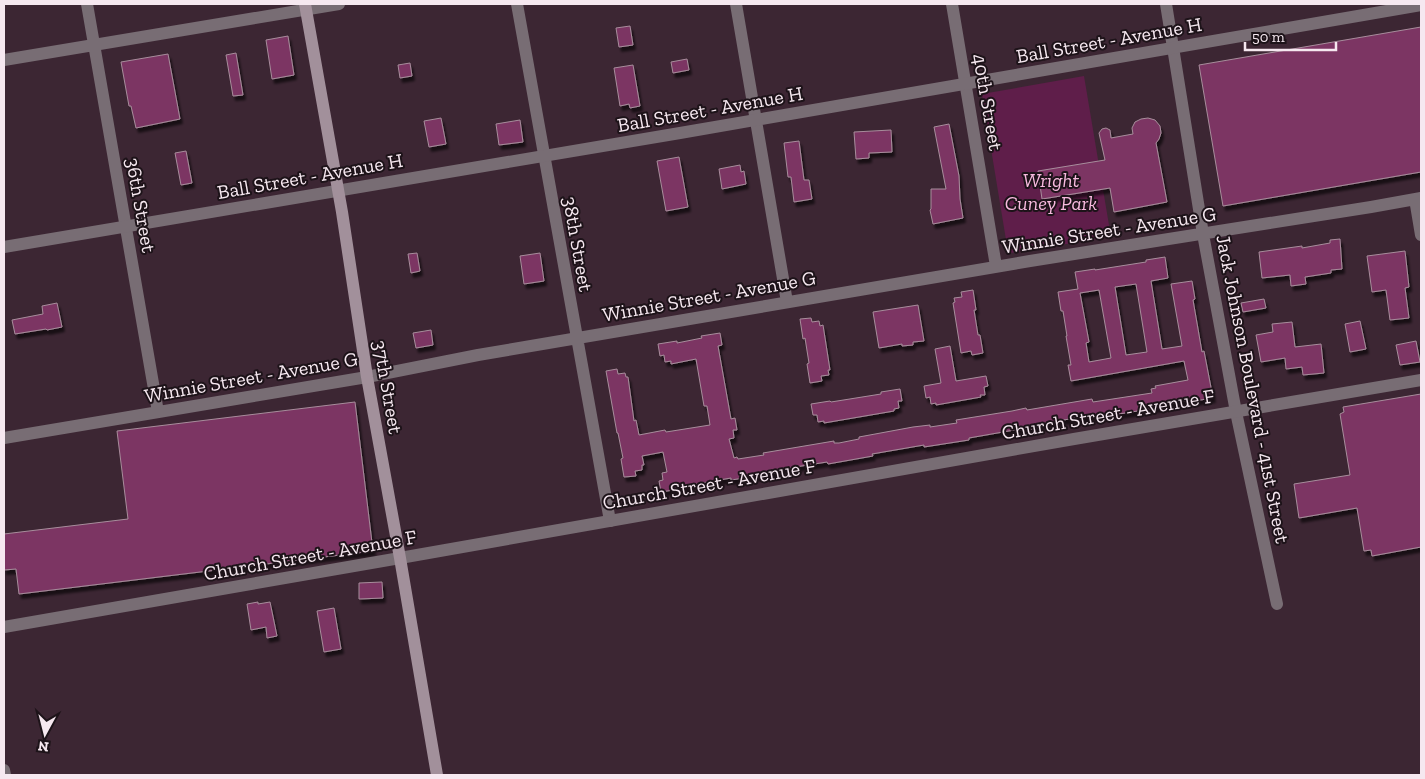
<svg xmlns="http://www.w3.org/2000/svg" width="1425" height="779" font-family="'Zilla Slab',serif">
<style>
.green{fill:#5f1e4a}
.building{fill:#7b3663;stroke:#a88d9c;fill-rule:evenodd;filter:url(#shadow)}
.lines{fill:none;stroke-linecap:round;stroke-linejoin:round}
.minor{stroke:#786d74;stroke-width:12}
.tertiary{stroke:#786d74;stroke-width:12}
.secondary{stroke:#a2909b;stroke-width:12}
.labels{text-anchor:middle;stroke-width:4;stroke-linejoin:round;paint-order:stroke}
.street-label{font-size:20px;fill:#f6e8f0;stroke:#1d1319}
.park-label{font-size:20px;font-style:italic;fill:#f8badf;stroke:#1d1319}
</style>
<defs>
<filter id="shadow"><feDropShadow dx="2.5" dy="4.5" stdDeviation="1" flood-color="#0009"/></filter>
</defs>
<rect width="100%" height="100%" fill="#3c2633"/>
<path class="green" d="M1084 76 1111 237 1010 253 1008 252 982 94Z"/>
<path class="building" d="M630 26 633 45 619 47 616 28Z
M1421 27V172L1223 206 1199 65Z
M288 36 294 75 272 79 266 40Z
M236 53 243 95 233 96 226 55Z
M168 54 180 119 136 128 131 106H129L121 62Z
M687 59 689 70 673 73 671 62Z
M410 63 412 76 400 78 398 65Z
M633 65 640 106 630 108 629 104 620 106 614 68Z
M441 118 446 144 429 147 424 121Z
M1148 118 1155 120 1160 126 1161 133 1159 139 1156 143 1167 202 1114 212 1110 188 1042 199 1038 171 1105 160 1099 133 1102 129 1106 128 1110 130 1111 138 1133 134 1132 128 1135 122 1141 119Z
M520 120 523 142 499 145 496 124Z
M949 124 959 176 960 199 963 218 933 224 930 210 931 209V189H946L934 127Z
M891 130 892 152 869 153V158L856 159 854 132Z
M799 141 804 180H809L812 199 794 202 791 177H788L784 143Z
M186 151 192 183 181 185 175 153Z
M679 157 688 207 666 211 657 161Z
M740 165 741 172 744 171 746 184 722 189 719 169Z
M1340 239 1342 269 1331 270V273L1305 277 1306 284 1291 286 1290 275 1262 278 1259 252 1302 246V248L1330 243V240Z
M1405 251 1409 287 1405 288 1409 318 1390 320 1386 290 1372 292 1367 256Z
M417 253 420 271 411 273 408 254Z
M540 253 544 281 524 284 520 256Z
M1165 257 1168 278 1151 281 1162 349 1182 346 1171 284 1192 281 1195 299 1193 300 1202 352 1204 351 1213 398 1194 401V399L1169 404V405L1150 409 1094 418V415L1039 424V428L1021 431 1020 429 969 438V440L924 447V445L872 454 873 456 828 464 827 462 776 470V473L757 476 731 480V478L679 487V489L661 492 659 481 663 480 662 473 667 472 663 452 642 456 644 465H642V470L635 471 636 476 624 477 621 459 623 458 618 433H617L606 371 617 369 618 374 625 373 626 377H628L634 421 636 420 639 435 665 430 666 432 710 425 707 406H704L696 359 671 364V361L665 362 664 355 660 356 658 344 677 341V343L702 338 701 336 720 333 722 345 718 346 731 419 735 418 737 430H733L734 438 729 439 734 458 737 457 738 459 764 455 763 453 834 441V443H839L859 439V437L913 427 930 425V427L957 423 956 420 1012 411 1026 408 1027 410 1092 399 1093 402 1152 393 1151 389 1156 388 1155 386 1188 380 1184 361 1071 381 1068 365H1071L1066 336H1067L1063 311H1061L1058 292 1078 289 1075 272 1095 269V270L1146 262V260ZM1136 284 1147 352 1126 355 1115 287ZM1099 290 1111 358 1089 362 1086 343 1089 342 1080 293Z
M973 290 976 310H974L978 335H980L983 353 972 355 971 351 961 353 953 303 955 302 954 298 962 297 961 292Z
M1264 299 1266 308 1243 312 1241 303Z
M57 303 62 327 47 330 46 329 15 334 12 320 43 314 42 306Z
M918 305 924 341 913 342V345L902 346V344L879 348 873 312Z
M811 318 812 322 819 321 820 326 823 325 830 370H828L829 375 821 376 822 381 810 383 807 364 809 363 805 338 803 339 800 319Z
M1360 321 1366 349 1350 352 1345 324Z
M1292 322 1295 347 1321 344 1324 373 1303 375 1302 367 1286 369 1285 358 1261 362 1256 335 1273 332 1272 324Z
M431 330 433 345 416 348 413 333Z
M1416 341 1420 362 1400 365 1396 345Z
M950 346 956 381 986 376 988 386 984 387 985 395H980L981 397 936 405V403L931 404 930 397 926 398 924 386 941 383 935 349Z
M900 389 902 401H898L899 408 894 409V411L824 423V421L818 422 817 415H813L811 404 830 401 831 402 881 394V392Z
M1421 394V547L1372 556 1371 550 1364 551 1357 508 1299 518 1294 484 1350 475 1340 414 1344 412 1343 407Z
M355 402 373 551 19 594 16 569 4 570V534L128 519 117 431Z
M382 582 383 598 359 599V583Z
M258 602V604L270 602 277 636 267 638 266 627 251 630 247 604Z
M334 608 341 649 324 652 317 611Z"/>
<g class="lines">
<path class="minor" d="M87 4 158 412
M517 4 610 521
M736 4 787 302
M952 4 996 266
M1166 4 1203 234 1236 412 1277 604
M4 60 339 4
M1415 199 1421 235
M4 438 367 377 478 355 1030 261 1371 207 1421 198
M4 770 5 775"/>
<path class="tertiary" d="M4 247 680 133 1421 5
M4 627 400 558 1074 439 1421 380"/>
<path class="secondary" d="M305 4 342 212 367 377 400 558 437 775"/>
</g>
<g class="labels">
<g class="street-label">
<text transform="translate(1109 40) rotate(-10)" y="7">Ball Street - Avenue H</text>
<text transform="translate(988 102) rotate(80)" y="7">40th Street</text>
<text transform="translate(710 109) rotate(-10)" y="7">Ball Street - Avenue H</text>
<text transform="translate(310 176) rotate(-10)" y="7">Ball Street - Avenue H</text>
<text transform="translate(141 205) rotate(80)" y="7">36th Street</text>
<text transform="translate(1109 230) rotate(-9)" y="7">Winnie Street - Avenue G</text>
<text transform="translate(578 244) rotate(80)" y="7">38th Street</text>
<text transform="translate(709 296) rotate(-10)" y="7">Winnie Street - Avenue G</text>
<text transform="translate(251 377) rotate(-10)" y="7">Winnie Street - Avenue G</text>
<text transform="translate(388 387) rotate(80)" y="7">37th Street</text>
<text transform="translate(1253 389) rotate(79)" y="7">Jack Johnson Boulevard - 41st Street</text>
<text transform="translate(1108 414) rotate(-10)" y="7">Church Street - Avenue F</text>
<text transform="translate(709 484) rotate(-10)" y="7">Church Street - Avenue F</text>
<text transform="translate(310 555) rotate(-10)" y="7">Church Street - Avenue F</text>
</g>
<g class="park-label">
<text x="1051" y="187">Wright<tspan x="1051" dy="23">Cuney Park</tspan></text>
</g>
</g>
<rect width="1425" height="779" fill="none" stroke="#f6e8f0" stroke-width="10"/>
<g transform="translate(45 734) rotate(187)" stroke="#1d1319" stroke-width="4" paint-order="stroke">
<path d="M0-4L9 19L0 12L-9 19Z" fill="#f6e8f0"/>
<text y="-8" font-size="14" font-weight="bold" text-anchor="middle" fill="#f6e8f0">N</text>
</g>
<path d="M1245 42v8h91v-8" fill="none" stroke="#f6e8f0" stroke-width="2.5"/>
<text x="1252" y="42" font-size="15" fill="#f6e8f0" stroke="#1d1319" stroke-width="4" paint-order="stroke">50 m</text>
</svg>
